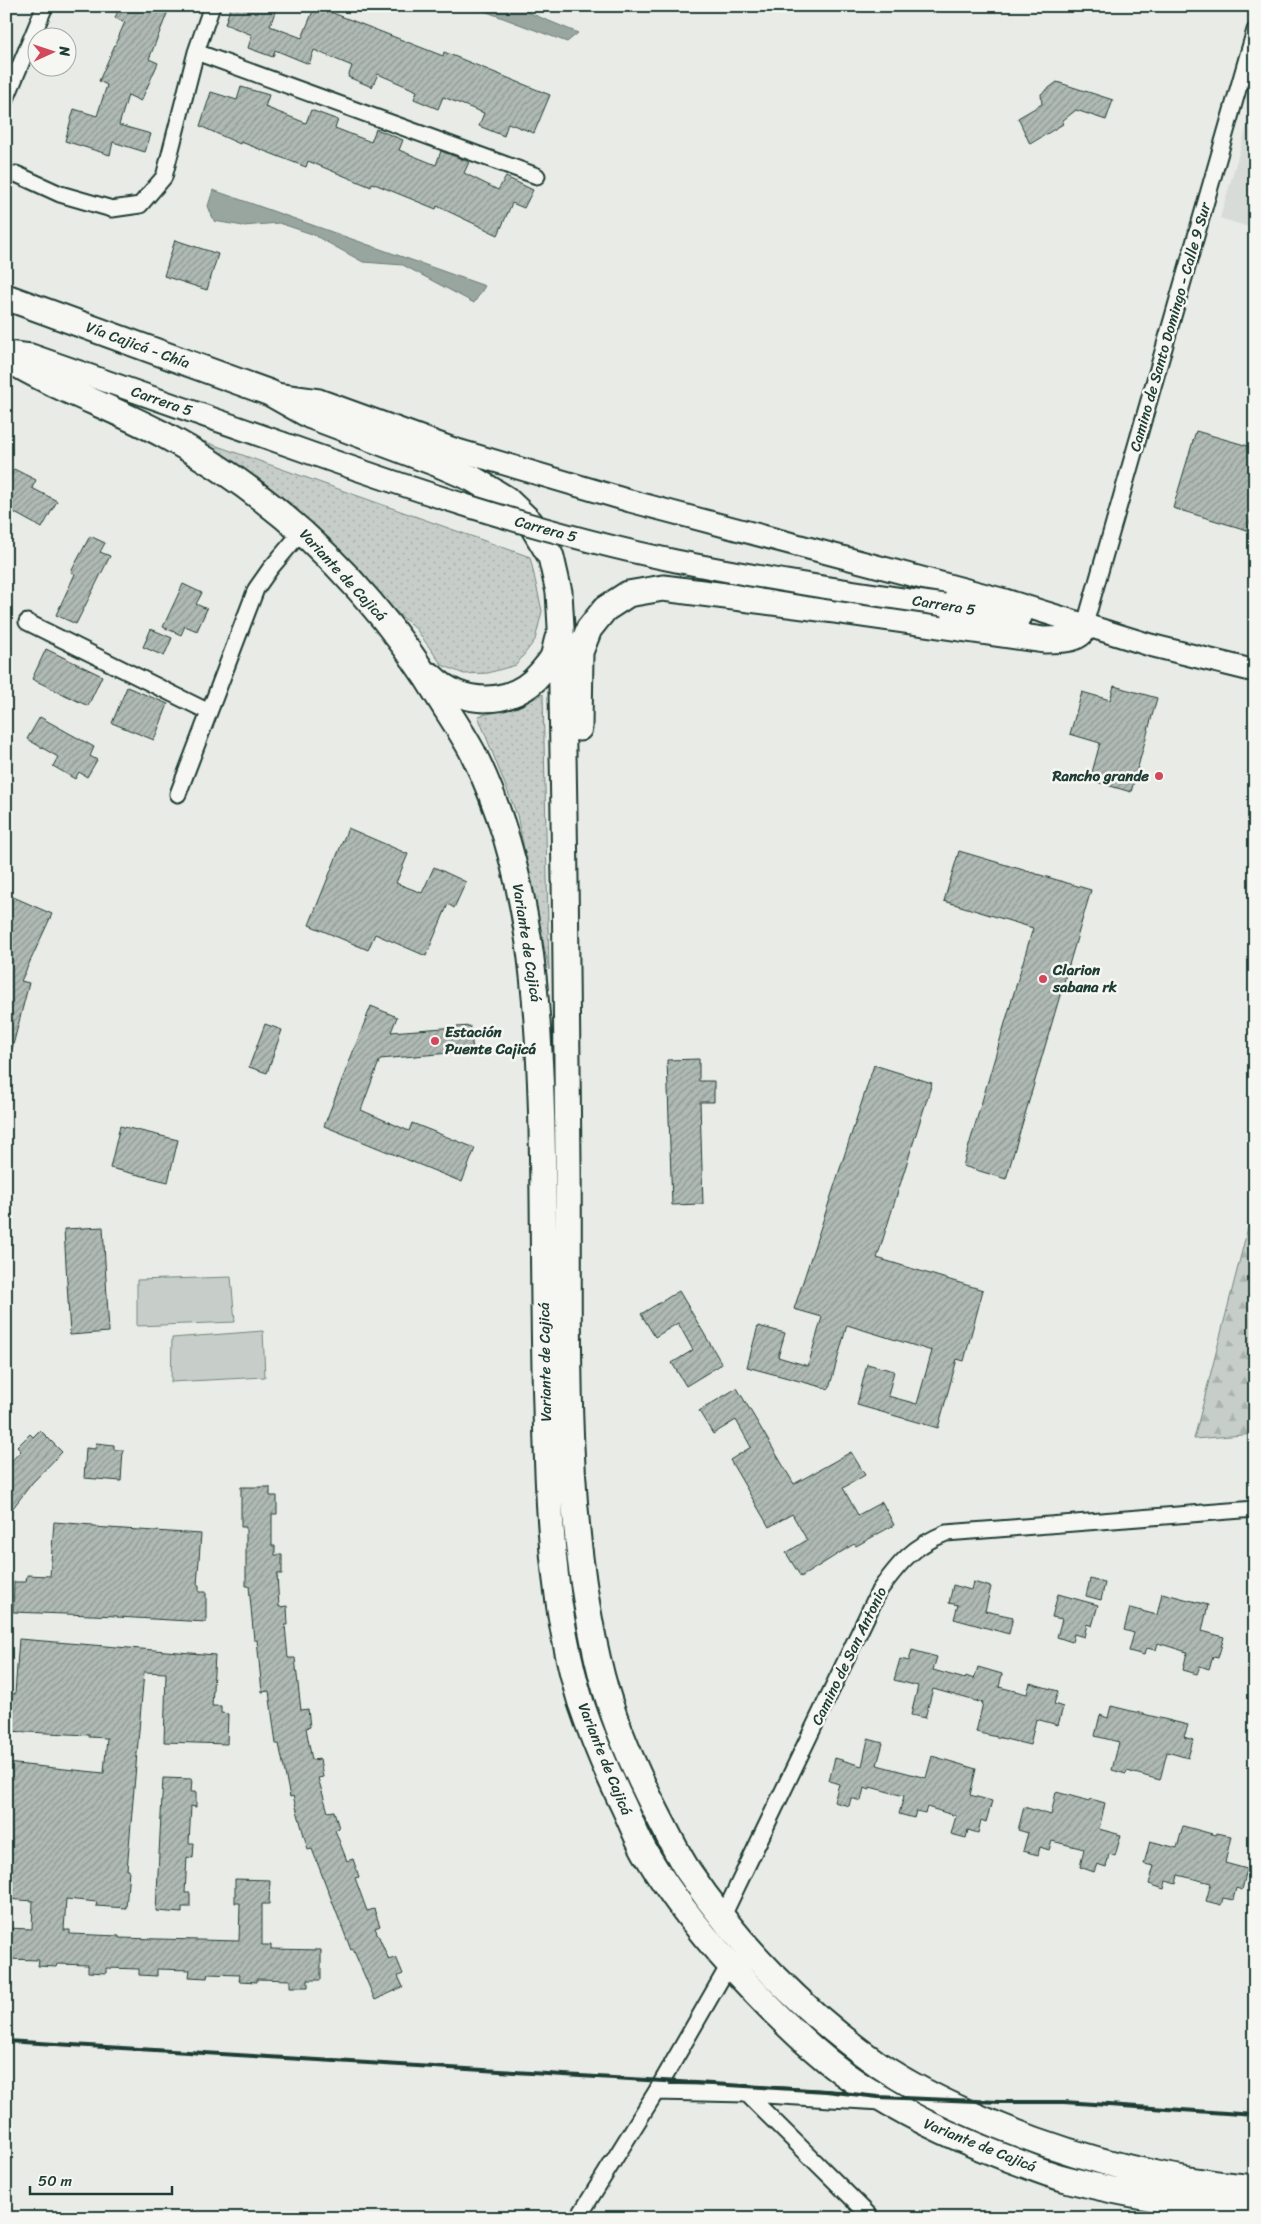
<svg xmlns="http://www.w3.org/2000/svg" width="1261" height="2224" font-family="Sriracha,sans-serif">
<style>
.built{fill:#d8dcd8}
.green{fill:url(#green-dots);stroke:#73867e}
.forest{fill:url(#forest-firs);stroke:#73867e}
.pitch{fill:#c7cec9;stroke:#73867e}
.water{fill:#99a6a0;stroke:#687c75}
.building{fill:url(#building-hatch);stroke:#1f3d34}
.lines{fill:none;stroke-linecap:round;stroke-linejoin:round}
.minor-casing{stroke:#1f3d34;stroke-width:19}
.secondary-casing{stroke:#1f3d34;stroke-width:25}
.trunk-casing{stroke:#1f3d34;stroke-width:29}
.minor{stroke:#f6f6f2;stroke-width:15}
.secondary{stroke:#f6f6f2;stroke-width:21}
.trunk{stroke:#f6f6f2;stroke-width:25}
.rail{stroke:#1f3d34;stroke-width:4}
.secondary-bridge-casing{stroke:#1f3d34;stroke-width:25;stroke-linecap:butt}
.secondary-bridge{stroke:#f6f6f2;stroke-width:21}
.poi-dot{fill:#d1495b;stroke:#f6f6f2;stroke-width:2}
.labels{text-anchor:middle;stroke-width:5;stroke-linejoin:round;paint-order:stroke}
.street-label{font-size:15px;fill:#1f3d34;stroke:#f6f6f2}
.poi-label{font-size:15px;font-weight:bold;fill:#1f3d34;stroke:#f6f6f2;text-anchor:start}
</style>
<defs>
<pattern id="green-dots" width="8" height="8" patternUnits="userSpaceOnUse" patternTransform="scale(1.25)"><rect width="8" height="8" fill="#c7cec9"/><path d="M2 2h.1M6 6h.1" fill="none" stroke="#aab2ad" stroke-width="1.8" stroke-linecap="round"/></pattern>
<pattern id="forest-firs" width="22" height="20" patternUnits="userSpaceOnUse" patternTransform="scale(1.25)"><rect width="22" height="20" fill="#c7cec9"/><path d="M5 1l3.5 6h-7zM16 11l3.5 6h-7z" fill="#aab2ad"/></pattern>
<pattern id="building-hatch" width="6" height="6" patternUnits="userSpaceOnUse" patternTransform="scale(1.25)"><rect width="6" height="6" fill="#b0bab5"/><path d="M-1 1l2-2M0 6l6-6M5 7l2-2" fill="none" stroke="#8f9894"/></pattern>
</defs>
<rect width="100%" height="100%" fill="#e9ebe7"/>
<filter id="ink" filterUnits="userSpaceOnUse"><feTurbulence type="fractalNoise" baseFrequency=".02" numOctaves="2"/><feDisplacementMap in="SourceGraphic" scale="10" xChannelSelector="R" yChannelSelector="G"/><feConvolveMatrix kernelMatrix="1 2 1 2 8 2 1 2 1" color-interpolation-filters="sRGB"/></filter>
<g filter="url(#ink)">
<path class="built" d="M1255 98V229L1220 218Z"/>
<path class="green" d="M200 440 530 557 542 611 535 640 516 665 488 673 464 674 442 665 416 629Z
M543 694 549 970 517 815 478 716 515 708Z"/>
<path class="forest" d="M1255 1200V1434L1194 1439Z"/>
<path class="pitch" d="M231 1277 235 1322 137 1326V1280Z
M263 1331 265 1377 171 1382 172 1338Z"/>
<path class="water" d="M471 6H513L578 33 567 42Z
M213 190 485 286 474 303 403 265 363 262 312 234 279 223 243 226 214 221 208 206Z"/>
<path class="building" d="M120 6H170L149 59 158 63 141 101 128 95 119 125 151 134 145 152 113 142 110 155 65 141 74 109 97 116 107 85 99 81 125 22 115 18Z
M231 6H277L270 26 302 38 315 6 443 56 444 52 550 95 534 133 508 123 504 136 479 126 484 113 443 97 438 109 414 99 417 91 378 74 372 87 348 77 352 66 314 50 309 64 275 50 273 57 248 48 252 35 225 24Z
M1057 82 1113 100 1106 120 1076 110 1062 121 1063 124 1030 144 1018 118 1042 104 1041 94Z
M241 87 269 95 265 107 306 123 311 110 338 120 335 128 371 142 376 129 403 140 399 150 436 165 441 151 469 162 464 173 498 190 506 177 533 190 524 208 512 203 498 235 437 206 436 209 372 183 371 187 308 161 306 167 241 142 240 144 200 126 211 92 237 100Z
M175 240 218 254 207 290 164 276Z
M1196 431 1255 448V505L1247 530 1173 508Z
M14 469 36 480 32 488 57 501 42 528 6 508V485Z
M90 536 105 543 100 552 110 556 76 624 56 615 75 574 71 572Z
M183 584 202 593 196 604 207 609 197 631 185 626 181 635 163 627Z
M151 629 172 638 164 656 143 647Z
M46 649 102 676 88 706 32 679Z
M1114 686 1157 698 1131 792 1090 780 1100 743 1070 734 1082 692 1110 700Z
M127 687 168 704 154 740 112 723Z
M40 717 94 747 90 756 97 760 87 777 79 772 75 779 53 766 58 757 27 739Z
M348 828 408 854 396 883 422 893 434 867 466 882 454 908 448 904 426 956 375 934 368 950 309 925Z
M959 851 1091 890 1006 1179 963 1166 1033 928 944 901Z
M11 896 52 914 21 981 29 983 12 1049 6 1048V906Z
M371 1006 397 1017 391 1032 470 1026 473 1051 380 1059 361 1110 409 1131 412 1123 475 1148 462 1182 324 1126Z
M265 1024 282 1030 267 1073 249 1067Z
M699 1059V1081H714V1102H700L703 1204 672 1205 667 1060Z
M874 1065 932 1083 877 1258 983 1290 964 1361 957 1359 938 1428 857 1405 867 1364 894 1371 888 1396 917 1404 932 1351 847 1325 829 1389 747 1367 758 1326 785 1333 778 1357 808 1366 822 1317 794 1309Z
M120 1126 178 1140 168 1182 110 1168Z
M103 1227 109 1332 70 1335 64 1229Z
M679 1291 722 1364 686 1386 672 1363 693 1350 678 1323 655 1337 641 1314Z
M737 1388 794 1484 851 1452 865 1475 843 1488 858 1515 882 1502 894 1525 856 1546 854 1544 801 1577 786 1553 807 1540 792 1514 769 1527 730 1460 751 1447 736 1420 713 1434 699 1411Z
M40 1430 62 1452 32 1483 6 1517V1467L21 1451 17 1447 30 1434 33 1437Z
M96 1443 114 1445V1450H123L121 1481 84 1478 86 1448 95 1449Z
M241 1487H270V1496H277V1514H272V1546H275V1555H282V1574H277L279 1607 287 1606 288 1625H285L288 1658H295L301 1710 308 1709 310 1727 306 1728 312 1760 320 1759 323 1777 318 1778 328 1812 334 1811 339 1828 335 1830 347 1861 353 1859 359 1877 355 1878 367 1911 374 1909 380 1926 375 1928 389 1960 396 1957 403 1974 398 1976 403 1987 375 2000 353 1949 351 1950 312 1849 308 1850 293 1796 290 1797 279 1744H276L269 1691 262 1692 257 1640H254L249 1586H246V1527H241Z
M54 1522 93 1525V1527L201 1534 197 1585H199V1592H206V1622L117 1617V1616L13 1612 14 1582H26L27 1575 50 1576Z
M1090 1579 1105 1583 1101 1600 1086 1596Z
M973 1582 991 1587 985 1611 1013 1617 1009 1634 954 1619 958 1605 949 1603 953 1585 971 1590Z
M1162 1593 1208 1605 1202 1631 1224 1637 1218 1658 1213 1657 1209 1669 1200 1666 1197 1674 1183 1670 1187 1652 1158 1643 1156 1650 1146 1648 1144 1655 1129 1651 1134 1633 1124 1630 1130 1608 1157 1615Z
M1058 1594 1098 1605 1092 1626 1087 1624 1084 1637 1074 1634 1072 1642 1057 1637 1062 1619 1052 1617Z
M19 1639 215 1655 212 1706H221V1713L228 1714 227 1744 164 1742 166 1673 144 1672 127 1870H129L126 1908 96 1906 97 1902 66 1899 64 1930H70V1934L119 1936V1938L239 1941 240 1903H235V1879L270 1880 269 1904H262V1945H271V1949L321 1950V1980H308V1987H290V1980L257 1979V1982L239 1981 240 1975 208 1974 207 1978 189 1977 190 1970 157 1969V1976L139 1975V1969L106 1968V1973L88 1972V1965L57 1964 56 1967 38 1966 39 1960 6 1959V1928L32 1929 33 1901 6 1899V1763L104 1773 107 1738 89 1737V1735L6 1731V1693L15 1694Z
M912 1650 937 1657 933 1670 965 1679 966 1676 974 1679 978 1667 1002 1674 999 1687 1027 1694 1030 1683 1058 1691 1054 1704 1063 1707 1058 1725 1036 1719 1030 1745 976 1732 983 1703 933 1689 925 1718 911 1715 918 1686 894 1680 900 1659 909 1661Z
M1111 1706 1188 1725 1184 1737 1193 1740 1188 1758 1167 1752 1160 1780 1127 1771 1126 1774 1112 1770 1119 1742 1095 1736 1100 1715 1108 1718Z
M868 1739 883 1743 877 1765 926 1778 932 1756 976 1769 970 1795 992 1801 986 1822 981 1820 978 1833 968 1830 966 1838 951 1834 956 1816 927 1807 925 1813 916 1811 914 1818 899 1814 904 1796 870 1787V1790L864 1788 861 1801 851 1798 849 1806 834 1802 839 1784 829 1781 835 1758 862 1766Z
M163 1778 192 1779 191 1792H196V1807L191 1806 189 1843H194L193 1858 187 1857 185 1893H190V1907H182V1913L156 1911Z
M1056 1792 1090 1801 1091 1799 1105 1803 1099 1829 1121 1835 1115 1856 1109 1854 1106 1867 1097 1864 1094 1872 1080 1867 1084 1849 1052 1841 1049 1850 1040 1847 1038 1855 1023 1851 1028 1833 1018 1830 1024 1807 1051 1815Z
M1183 1826 1216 1835 1217 1833 1231 1836 1225 1863 1247 1869 1242 1890 1236 1888 1233 1900 1223 1898 1221 1905 1206 1901 1211 1883 1178 1875 1176 1884 1166 1881 1164 1889 1149 1884 1154 1866 1144 1864 1150 1841 1177 1848Z"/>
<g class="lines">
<g class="minor-casing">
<path id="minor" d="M196 52 537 176
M6 99 45 6
M6 176 16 174 60 194 112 209 140 205 164 177 196 52 212 6
M27 622 209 712
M1085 624 1255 30
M178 794 256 589 270 569 302 531
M722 1918 879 1591C899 1563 913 1546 946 1533L1255 1509
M656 2092 747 2094 881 2102
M747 2094 872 2218
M578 2218 656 2092 729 1965"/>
</g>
<g class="secondary-casing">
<path id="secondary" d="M6 352 31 355 282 443
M275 394 319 400 454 449 630 501 1005 600 1150 645 1255 671
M944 605 1021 617"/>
</g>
<g class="trunk-casing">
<path id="trunk" d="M6 297 270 393 311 416 436 463 473 479 506 499 530 522 551 557 559 592 561 627C564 806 567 984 568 1163 570 1330 560 1514 602 1677 615 1726 637 1775 661 1821 670 1838 678 1856 689 1872 739 1946 805 2013 879 2065 909 2085 941 2101 973 2115 1063 2155 1157 2180 1255 2188
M6 358C56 389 112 407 164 435 284 500 377 593 447 710 456 724 465 738 473 753 531 869 539 1003 542 1131 544 1223 543 1314 546 1406 548 1505 552 1608 581 1703 593 1739 608 1774 624 1807 631 1822 637 1838 645 1852 675 1903 713 1948 753 1990 790 2029 830 2068 876 2095 923 2124 971 2145 1023 2164 1038 2170 1054 2176 1070 2180 1131 2196 1193 2205 1255 2211
M431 676C461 706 512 708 541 673 545 668 550 663 553 657 555 652 556 644 558 638
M579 728 580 652 589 629 605 609 628 594 663 588 835 610 1044 640C1060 639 1076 642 1085 628"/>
</g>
<use href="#minor" class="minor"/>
<use href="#secondary" class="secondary"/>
<use href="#trunk" class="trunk"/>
<path class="rail" d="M6 2041 826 2091 878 2097 1000 2102H1064L1255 2115"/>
<g class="secondary-bridge-casing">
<path id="secondary-bridge" d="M282 443C411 489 541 533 676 561 765 579 854 592 944 605"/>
</g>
<use href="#secondary-bridge" class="secondary-bridge"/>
</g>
</g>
<g class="poi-dot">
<circle cx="1159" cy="776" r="5"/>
<circle cx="1043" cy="979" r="5"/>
<circle cx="435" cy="1041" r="5"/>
</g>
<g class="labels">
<g class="street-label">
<text transform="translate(1170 327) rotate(-74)" y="5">Camino de Santo Domingo - Calle 9 Sur</text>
<text transform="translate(138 345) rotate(20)" y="5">Vía Cajicá - Chía</text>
<text transform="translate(162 401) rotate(19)" y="5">Carrera 5</text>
<text transform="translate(546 529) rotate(15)" y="5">Carrera 5</text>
<text transform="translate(343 575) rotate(47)" y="5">Variante de Cajicá</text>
<text transform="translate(944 605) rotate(9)" y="5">Carrera 5</text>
<text transform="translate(527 943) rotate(81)" y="5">Variante de Cajicá</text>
<text transform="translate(545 1362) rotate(-91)" y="5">Variante de Cajicá</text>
<text transform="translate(849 1656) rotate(-64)" y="5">Camino de San Antonio</text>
<text transform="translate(605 1759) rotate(68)" y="5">Variante de Cajicá</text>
<text transform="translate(980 2145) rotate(22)" y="5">Variante de Cajicá</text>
</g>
<g class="poi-label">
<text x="1149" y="781" text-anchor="end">Rancho grande</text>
<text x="1053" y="975">Clarion<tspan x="1053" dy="17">sabana rk</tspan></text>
<text x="445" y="1037">Estación<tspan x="445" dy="17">Puente Cajicá</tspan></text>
</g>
</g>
<rect width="1261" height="2224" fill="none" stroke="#f6f6f2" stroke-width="25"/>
<rect x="12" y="12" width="1236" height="2199" fill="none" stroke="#1f3d34" stroke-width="2" filter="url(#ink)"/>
<g transform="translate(52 52) rotate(87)"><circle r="24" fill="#f6f6f2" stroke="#a0aca6"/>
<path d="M0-4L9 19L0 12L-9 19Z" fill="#d1495b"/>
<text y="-8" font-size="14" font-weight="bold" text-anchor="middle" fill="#1f3d34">N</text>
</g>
<path d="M30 2186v8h142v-8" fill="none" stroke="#1f3d34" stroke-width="2.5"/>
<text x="38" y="2186" font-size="15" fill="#1f3d34" stroke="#f6f6f2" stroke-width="4" paint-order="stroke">50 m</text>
</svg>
